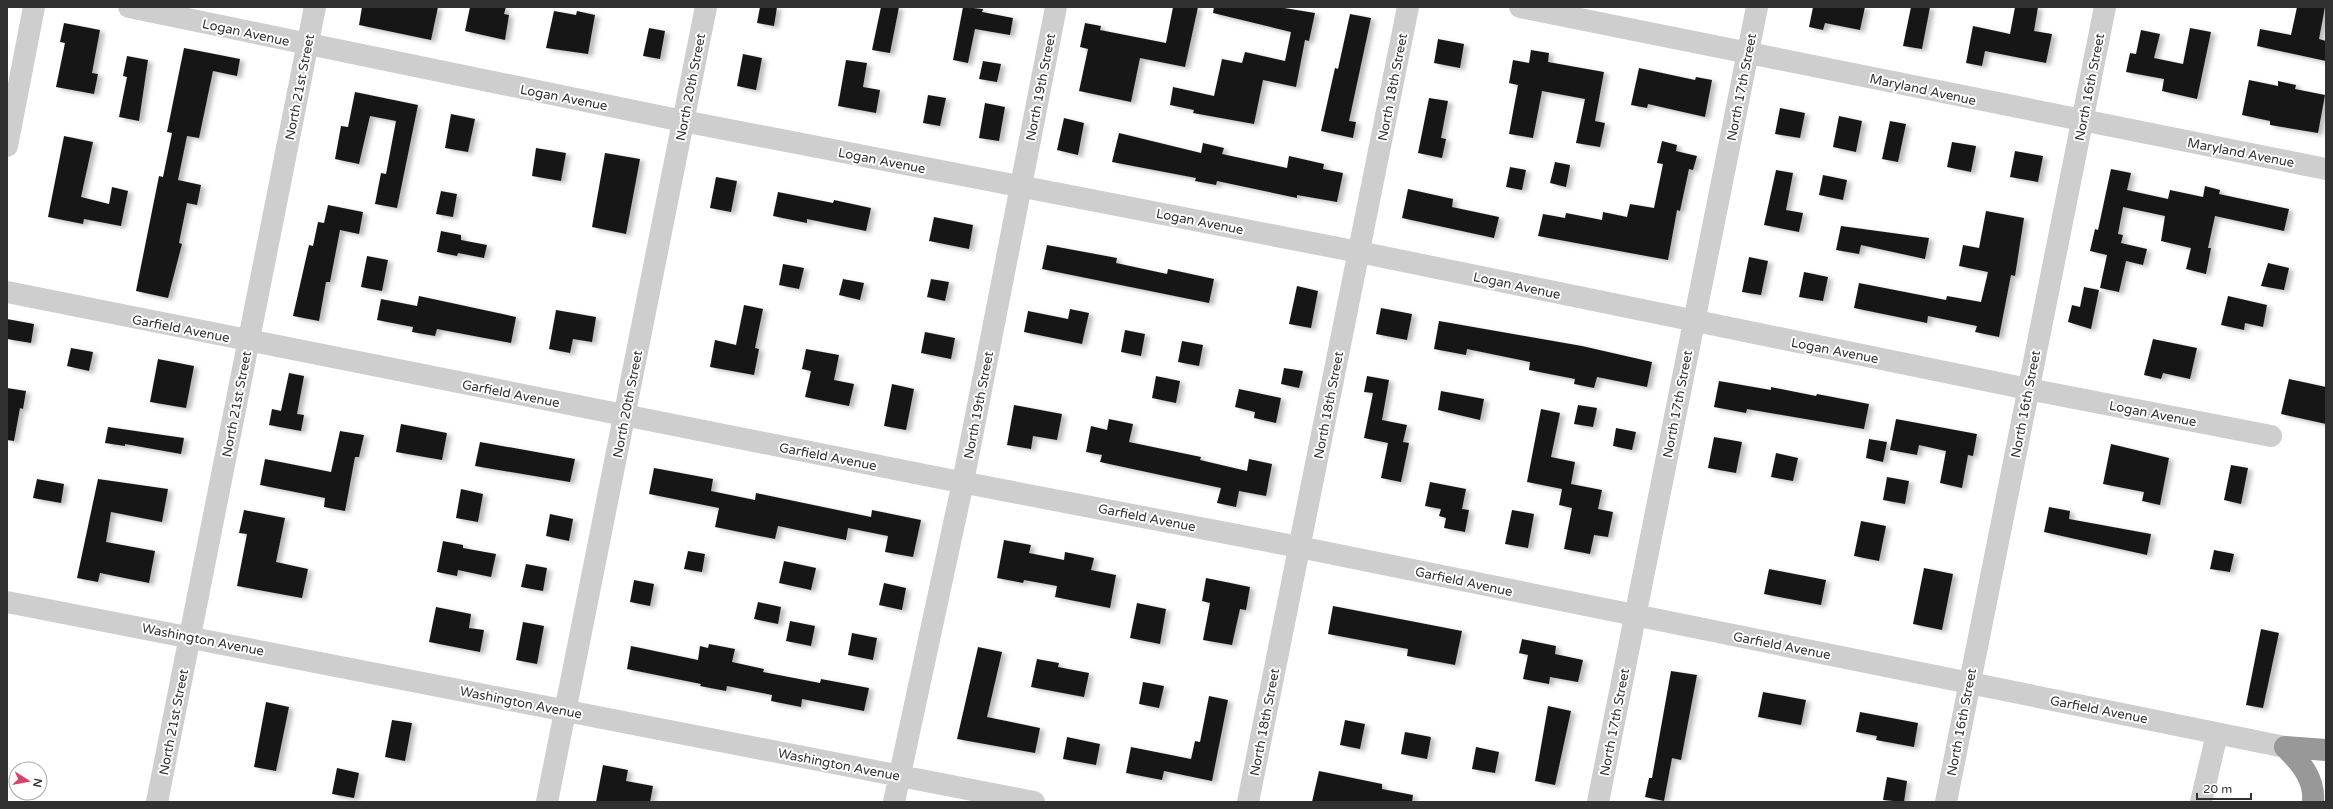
<svg xmlns="http://www.w3.org/2000/svg" width="2333" height="809" font-family="'Varela Round',sans-serif">
<style>
.building{fill:#181818;filter:url(#shadow)}
.lines{fill:none;stroke-linecap:round;stroke-linejoin:round}
.minor{stroke:#cecece;stroke-width:22}
.highway{stroke:#989898;stroke-width:22}
.labels{text-anchor:middle;stroke-width:4;stroke-linejoin:round;paint-order:stroke}
.street-label{font-size:13px;fill:#313131;stroke:#fff}
</style>
<defs>
<filter id="shadow"><feDropShadow dx="4.5" dy="2.5" stdDeviation="2" flood-color="#0004"/></filter>
</defs>
<rect width="100%" height="100%" fill="#fff"/>
<path class="building" d="M362 7H438L431 40 359 25Z
M470 7H506L504 14 509 15 505 40 465 31Z
M760 7H777L774 26 757 23Z
M881 7H899L890 53 872 50Z
M963 7 983 9 982 12 1013 18 1010 35 975 29 968 63 953 60Z
M1173 7H1198L1185 67 1140 58 1131 102 1079 91 1088 49 1080 47 1085 23 1101 26 1100 30 1166 43Z
M1214 7H1278L1315 13 1309 41 1305 40 1296 87 1263 80 1254 124 1193 113 1194 110 1170 105 1173 87 1214 96 1222 59 1242 63 1245 52 1285 61 1291 32 1213 13Z
M1813 7H1865L1860 30 1825 23 1823 30 1809 27Z
M1911 7H1930L1922 49 1903 46Z
M2015 7H2038L2034 31 2052 34 2046 63 1985 51 1982 66 1966 63 1973 26 2010 34Z
M2297 7H2325L2319 39 2326 41V61L2257 46 2260 29 2291 35Z
M554 11 576 15 577 11 595 15 588 54 546 48Z
M1350 14 1371 18 1349 121 1356 122 1353 138 1321 131 1335 68 1338 69Z
M64 23 100 30 92 73 98 74 94 94 56 87 65 43 60 42Z
M649 28 665 31 660 59 643 56Z
M2190 28 2211 32 2197 99 2162 91 2164 79 2126 72 2130 53 2136 54 2141 30 2160 34 2154 58 2183 64Z
M1438 39 1464 44 1460 68 1434 63Z
M184 48 240 59 237 76 213 71 199 138 187 136 178 180 201 185 197 205 187 203 179 243 182 244 168 298 136 291 159 176 163 177 172 133 167 132Z
M1531 50 1549 53 1548 62 1604 72 1595 121 1605 123 1600 147 1576 143 1585 99 1542 91 1533 138 1509 134 1518 85 1509 83 1513 60 1529 63Z
M743 54 762 58 756 90 737 86Z
M127 56 148 60 139 121 119 117 127 77 123 76Z
M846 60 867 63 863 87 880 90 876 113 838 106Z
M983 61 1001 64 997 82 979 79Z
M1639 68 1695 80 1696 77 1712 80 1705 117 1648 104 1647 108 1631 105Z
M2249 80 2278 86V81L2296 85 2295 89 2325 95 2318 133 2270 125V121L2242 115Z
M355 92 418 105 397 208 375 204 381 173 386 174 396 121 370 116 359 164 335 159 341 126 348 127Z
M928 95 946 98 940 126 923 123Z
M1429 98 1448 101 1441 138 1446 139 1442 158 1418 153Z
M985 103 1005 107 999 141 979 138Z
M1780 108 1805 113 1800 138 1775 134Z
M451 114 475 119 468 152 445 148Z
M1839 116 1862 121 1856 152 1833 147Z
M1064 118 1084 123 1078 155 1057 150Z
M1890 121 1906 124 1898 162 1882 159Z
M1119 133 1201 153 1203 143 1224 148 1222 154 1287 168 1289 156 1324 164 1323 169 1343 173 1337 202 1297 195V198L1217 181 1216 185 1195 181 1196 178 1112 162Z
M64 136 93 142 81 197 109 204 112 187 128 191 121 226 84 219 83 224 48 217Z
M1662 141 1677 145 1676 151 1697 156 1693 170 1689 169 1680 211 1677 210 1668 260 1538 236 1543 214 1565 218 1566 213 1602 220 1603 212 1627 217 1630 204 1654 208 1663 164 1657 163Z
M1952 142 1976 146 1971 172 1947 167Z
M536 148 566 153 561 181 532 176Z
M2015 151 2043 156 2038 182 2010 177Z
M605 153 640 159 626 234 592 227Z
M1555 162 1570 165 1566 187 1550 183Z
M1510 167 1526 170 1522 190 1506 187Z
M2111 169 2131 173 2127 190 2168 199 2170 190 2203 197 2205 186 2220 190 2219 194 2289 209 2284 231 2215 216 2208 248H2211L2206 274 2186 269 2191 248 2161 241 2165 216 2123 207 2118 234 2123 235 2121 243 2147 249 2143 265 2126 261 2119 292 2100 288 2107 255 2090 251 2095 229 2098 230Z
M1776 170 1793 173 1786 210 1803 213 1799 232 1764 225Z
M1823 175 1847 180 1843 200 1819 195Z
M716 177 737 181 731 212 710 208Z
M1408 189 1453 199 1452 207 1499 217 1494 238 1402 218Z
M441 191 457 194 453 217 436 214Z
M778 192 833 203 834 200 871 208 866 231 807 219V223L773 216Z
M328 205 363 212 359 234 340 230 330 282H326L319 321 293 316 309 245 313 246 318 222 324 223Z
M1986 211 2024 218 2015 276 2011 275 1999 337 1975 332 1977 326 1928 316 1927 323 1854 308 1859 283 1946 300 1947 296 1981 302 1988 272 1959 266 1963 245 1979 248Z
M934 217 973 225 969 249 929 241Z
M1841 226 1929 238 1925 259 1861 245 1859 254 1836 250Z
M441 231 461 235V240L487 245 484 258 458 253 457 256 437 252Z
M1047 245 1117 258 1116 263 1167 274 1168 269 1214 279 1209 303 1042 269Z
M367 256 388 260 382 291 361 287Z
M1749 257 1768 261 1761 295 1742 292Z
M2268 263 2289 268 2284 290 2261 286Z
M783 264 804 268 799 289 779 285Z
M1804 272 1828 277 1823 301 1799 297Z
M843 279 864 283 860 300 839 295Z
M931 279 949 282 945 301 927 297Z
M1297 286 1318 291 1311 328 1289 324Z
M2084 287 2099 290 2091 329 2068 322 2072 305 2080 307Z
M419 296 516 317 511 343 437 329 435 336 412 332 413 327 377 320 381 299 417 306Z
M2228 296 2267 305 2263 327 2245 323 2244 330 2221 325Z
M744 305 763 309 755 348 759 349 754 375 710 367 715 340 736 345Z
M1381 308 1412 314 1407 340 1376 334Z
M1070 309 1089 313 1082 344 1024 332 1028 311 1068 319Z
M556 310 596 317 592 342 573 339 570 353 549 349Z
M7 319 34 324 31 343 7 339Z
M1439 321 1582 346 1652 362 1647 387 1597 377 1594 388 1574 384 1575 379 1529 370 1530 362 1467 349 1466 355 1434 349Z
M1125 330 1145 334 1141 356 1121 352Z
M925 332 955 338 951 359 921 353Z
M2153 339 2197 348 2190 379 2163 373 2161 379 2144 375Z
M1182 341 1203 345 1199 366 1178 362Z
M71 348 93 352 89 371 67 366Z
M806 349 839 355 834 380 854 384 849 406 805 397 811 371 802 369Z
M158 359 194 366 186 408 150 402Z
M1284 368 1303 371 1299 388 1281 384Z
M289 373 304 376 297 414 304 415 301 431 269 425 272 409 281 411Z
M1156 376 1180 381 1176 403 1152 398Z
M1367 376 1389 380 1382 420 1407 425 1403 442 1409 443 1401 482 1381 478 1388 443 1364 438 1373 393 1364 392Z
M2289 379 2326 387V424L2281 414Z
M1719 381 1771 390V387L1816 396 1817 394 1869 404 1864 429 1747 409 1746 413 1714 407Z
M892 384 914 389 906 430 884 426Z
M7 388 26 391 23 409 20 408 14 441 7 440Z
M1239 389 1281 398 1276 423 1254 418 1255 412 1235 407Z
M1441 391 1484 399 1480 420 1438 410Z
M1014 405 1062 414 1057 440 1033 436 1031 449 1007 445Z
M1578 405 1597 408 1593 427 1574 424Z
M1541 409 1560 413 1551 457 1575 462 1571 484 1602 490 1598 509 1613 512 1608 537 1594 535 1590 554 1564 549 1572 508 1559 505 1562 489 1527 482Z
M1109 419 1133 424 1129 442 1201 457 1200 460 1247 471 1249 459 1272 464 1266 496 1239 491 1236 507 1217 503 1221 488 1100 462 1102 455 1086 452 1091 426 1107 430Z
M1896 419 1977 434 1973 456 1968 455 1962 488 1940 483 1946 451 1919 445 1917 455 1890 450Z
M401 424 447 433 442 460 396 452Z
M108 427 184 438 181 454 125 444V446L105 443Z
M1616 428 1636 432 1632 450 1613 446Z
M340 431 364 435 359 457H355L345 511 324 507 325 498 260 485 265 459 331 472Z
M1714 437 1742 442 1736 473 1708 468Z
M1869 439 1887 442 1883 462 1866 458Z
M480 442 575 459 570 482 475 466Z
M2111 444 2169 458 2160 505 2142 501 2144 492 2103 484Z
M1776 453 1798 458 1793 481 1771 477Z
M2231 465 2248 468 2241 504 2224 500Z
M654 468 713 479 711 491 755 500 756 493 871 517 872 510 921 520 913 557 885 552 888 536 848 528 846 540 778 526 775 539 715 527 719 508 649 494Z
M1887 477 1909 481 1905 504 1883 500Z
M37 479 64 484 61 503 33 498Z
M98 479 168 489 162 522 111 512 106 542 155 551 149 583 100 573 98 582 77 578Z
M1430 482 1466 489 1462 509 1469 510 1465 532 1444 528 1446 518 1439 516 1441 509 1425 506Z
M461 489 483 494 478 522 456 518Z
M2049 507 2070 511 2069 519 2151 534 2147 555 2044 532Z
M244 510 285 518 276 562 308 569 302 598 237 586 247 534 239 533Z
M1512 510 1534 514 1528 548 1505 544Z
M550 514 573 519 569 541 546 536Z
M1861 521 1886 526 1879 561 1854 556Z
M1004 540 1031 545 1029 553 1064 560 1065 552 1094 558 1091 570 1116 575 1110 608 1055 597 1057 586 1024 580 1023 583 997 578Z
M443 541 463 545V548L496 554 491 577 458 570 457 576 437 572Z
M2214 550 2234 554 2230 572 2210 569Z
M688 551 705 554 702 572 684 569Z
M784 561 816 568 811 590 779 583Z
M526 564 547 568 543 591 521 587Z
M1924 568 1953 574 1942 630 1913 624Z
M1769 569 1826 580 1821 605 1764 594Z
M1206 578 1250 587 1246 610 1240 609 1232 645 1203 640 1210 603 1202 601Z
M634 580 654 584 650 606 630 602Z
M884 583 906 588 902 610 879 605Z
M758 602 781 607 778 624 754 619Z
M1137 603 1166 609 1160 644 1130 638Z
M1333 606 1462 631 1455 665 1407 656 1408 649 1328 634Z
M436 607 471 614 469 628 484 630 480 652 429 642Z
M790 621 815 626 811 646 786 641Z
M523 622 544 626 537 664 516 660Z
M2261 629 2279 633 2263 708 2246 705Z
M852 633 877 638 873 660 848 655Z
M1522 639 1556 646 1555 654 1583 660 1578 682 1550 677 1549 684 1523 679 1528 655 1519 653Z
M709 644 735 649 732 662 764 669 763 672 820 683 821 679 869 688 864 711 802 699 801 707 771 701 772 695 727 686 726 691 700 686 701 684 627 669 631 646 698 660 700 646 708 648Z
M978 647 1002 652 987 717 1040 728 1035 753 957 739Z
M1037 659 1059 663 1058 667 1089 673 1084 697 1031 687Z
M1671 671 1697 675 1681 760 1672 758 1664 801 1645 797 1649 778H1652Z
M1143 682 1164 686 1159 708 1139 704Z
M1763 692 1806 700 1801 725 1758 717Z
M1209 696 1228 700 1212 781 1164 771 1162 780 1126 773 1131 747 1191 759 1195 741 1200 742Z
M266 702 289 707 276 771 254 767Z
M1548 706 1571 711 1555 785 1535 781Z
M1860 712 1918 723 1914 747 1876 740 1877 736 1856 732Z
M392 720 412 723 405 761 385 757Z
M1345 720 1365 724 1360 749 1340 745Z
M1405 732 1431 737 1427 759 1401 754Z
M1067 737 1100 744 1096 765 1063 759Z
M1476 747 1499 752 1495 773 1472 769Z
M603 765 628 770 626 781 653 786 650 802H596Z
M337 768 359 773 354 798 332 794Z
M1319 771 1382 784V789L1413 795 1412 802H1312Z
M1887 777 1907 781 1904 802 1883 800Z"/>
<g class="lines">
<path class="minor" d="M129 7 683 121 1359 252 2028 389 2271 436
M1520 7 2326 169
M7 146 34 7
M7 292 940 478 1299 547 2285 747
M7 602 1034 802
M157 802 315 7
M547 802 706 7
M894 802 963 482 1056 7
M1248 802 1408 7
M1598 802 1757 7
M1946 802 2105 7
M2201 802 2217 734"/>
<path class="highway" d="M2285 747C2301 763 2315 779 2313 802
M2285 747 2326 750"/>
</g>
<g class="labels">
<g class="street-label">
<text transform="translate(246 32) rotate(12)" y="5">Logan Avenue</text>
<text transform="translate(299 87) rotate(-79)" y="5">North 21st Street</text>
<text transform="translate(690 87) rotate(-79)" y="5">North 20th Street</text>
<text transform="translate(1040 87) rotate(-79)" y="5">North 19th Street</text>
<text transform="translate(1392 87) rotate(-79)" y="5">North 18th Street</text>
<text transform="translate(1741 87) rotate(-79)" y="5">North 17th Street</text>
<text transform="translate(2089 87) rotate(-79)" y="5">North 16th Street</text>
<text transform="translate(1923 89) rotate(12)" y="5">Maryland Avenue</text>
<text transform="translate(564 97) rotate(11)" y="5">Logan Avenue</text>
<text transform="translate(2241 152) rotate(11)" y="5">Maryland Avenue</text>
<text transform="translate(882 160) rotate(11)" y="5">Logan Avenue</text>
<text transform="translate(1200 221) rotate(11)" y="5">Logan Avenue</text>
<text transform="translate(1517 285) rotate(12)" y="5">Logan Avenue</text>
<text transform="translate(181 328) rotate(11)" y="5">Garfield Avenue</text>
<text transform="translate(1835 350) rotate(11)" y="5">Logan Avenue</text>
<text transform="translate(511 393) rotate(11)" y="5">Garfield Avenue</text>
<text transform="translate(236 404) rotate(-79)" y="5">North 21st Street</text>
<text transform="translate(627 404) rotate(-79)" y="5">North 20th Street</text>
<text transform="translate(1677 404) rotate(-79)" y="5">North 17th Street</text>
<text transform="translate(2025 404) rotate(-79)" y="5">North 16th Street</text>
<text transform="translate(978 405) rotate(-79)" y="5">North 19th Street</text>
<text transform="translate(1328 405) rotate(-79)" y="5">North 18th Street</text>
<text transform="translate(2153 413) rotate(11)" y="5">Logan Avenue</text>
<text transform="translate(828 456) rotate(11)" y="5">Garfield Avenue</text>
<text transform="translate(1147 517) rotate(11)" y="5">Garfield Avenue</text>
<text transform="translate(1464 581) rotate(12)" y="5">Garfield Avenue</text>
<text transform="translate(203 639) rotate(11)" y="5">Washington Avenue</text>
<text transform="translate(1782 645) rotate(11)" y="5">Garfield Avenue</text>
<text transform="translate(521 702) rotate(11)" y="5">Washington Avenue</text>
<text transform="translate(2099 709) rotate(11)" y="5">Garfield Avenue</text>
<text transform="translate(173 722) rotate(-79)" y="5">North 21st Street</text>
<text transform="translate(1264 722) rotate(-79)" y="5">North 18th Street</text>
<text transform="translate(1614 722) rotate(-79)" y="5">North 17th Street</text>
<text transform="translate(1961 722) rotate(-79)" y="5">North 16th Street</text>
<text transform="translate(839 764) rotate(11)" y="5">Washington Avenue</text>
</g>
</g>
<rect width="2333" height="809" fill="none" stroke="#313131" stroke-width="16"/>
<g transform="translate(28 781) rotate(101)"><circle r="19" fill="#ffffff" stroke="#adadad"/>
<path d="M0-3L7 15L0 10L-7 15Z" fill="#db4069"/>
<text y="-6" font-size="11" font-weight="bold" text-anchor="middle" fill="#313131">N</text>
</g>
<path d="M2197 793v6h54v-6" fill="none" stroke="#313131" stroke-width="2"/>
<text x="2203" y="793" font-size="12" fill="#313131" stroke="#ffffff" stroke-width="3" paint-order="stroke">20 m</text>
</svg>
